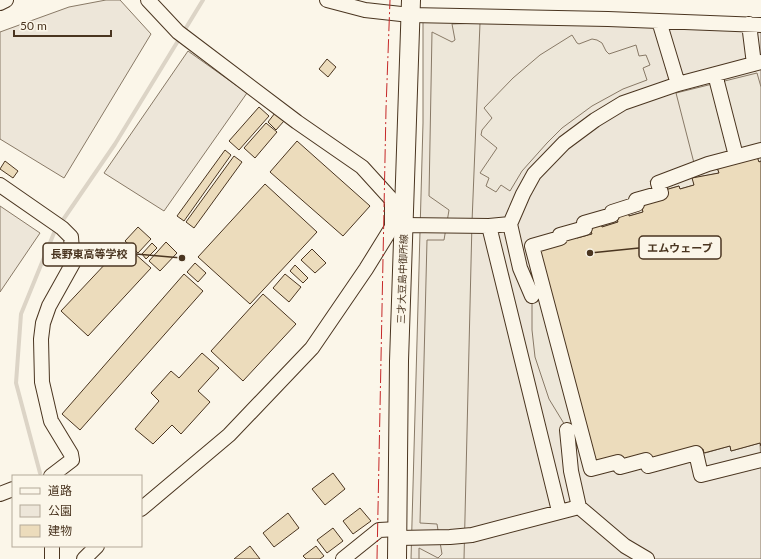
<svg xmlns="http://www.w3.org/2000/svg" width="761" height="559" font-family="Lato,'Noto Sans JP',sans-serif">
<style>
.green{fill:#ede6d9;stroke:#887966}
.parking{fill:#ede7d9;stroke:#887966}
.lines{fill:none;stroke-linecap:round;stroke-linejoin:round}
.stream{stroke:#dcd4c6;stroke-width:4}
.building{fill:#ecdcbc;stroke:#4a3520}
.minor-casing{stroke:#4a3520;stroke-width:16}
.major-casing{stroke:#4a3520;stroke-width:20}
.minor{stroke:#fbf6e9;stroke-width:14}
.major{stroke:#fbf6e9;stroke-width:18}
.power{stroke:#c62828;stroke-width:1;stroke-dasharray:14 3 2 3;stroke-linecap:butt}
.labels{text-anchor:middle;stroke-width:3;stroke-linejoin:round;paint-order:stroke}
.street-label{font-size:10px;fill:#4a3520;stroke:#fbf6e9}
.leader{fill:none;stroke:#4a3520;stroke-width:1.5}
.callout-dot{fill:#4a3520;stroke:#fbf6e9;stroke-width:1.5}
.callout{fill:#fbf6e9;stroke:#4a3520;stroke-width:1.5}
.callout-label{font-size:11px;text-anchor:middle;font-weight:bold;fill:#4a3520}
</style>
<rect width="100%" height="100%" fill="#fbf6e9"/>
<path class="green" d="M106 0H120L151 34 64 178 0 139V32L69 7Z
M423 20 761 30V559H411L423 123Z
M188 51 247 93 164 211 104 173Z
M0 206 40 233 0 292Z"/>
<path class="parking" d="M480 23 472 222 464 559H419V548L438 558 442 554 437 524 420 523 427 240H444L449 210 429 196 432 32 452 42 455 40 452 24Z
M572 35 577 43 579 44 592 39 597 40 602 43 606 51 609 54 636 45 639 56 646 55 650 65 643 68 647 80 623 89 592 106 562 128 547 143 522 171 510 191 501 185 496 192 486 186 489 178 480 173 497 148 481 135 482 130 492 118 484 108 513 78 540 55Z
M757 73 761 87V161L759 162 757 157 717 168 719 173 693 178 694 185 680 189 679 186 665 190 640 202 643 212 629 216 628 211 616 214 618 222 602 227 590 225 592 234 677 457 703 449 705 453 730 446 731 451 760 443 761 463 698 480 690 455 586 472 577 445 549 399 535 357 532 330V296L533 287 537 274 558 236 654 191 650 181 678 172 677 168 694 163 676 93Z"/>
<g class="lines">
<path class="stream" d="M40 473 16 383 21 314 54 233 115 144 203 0"/>
</g>
<path class="building" d="M327 59 336 67 328 77 319 69Z
M259 107 269 116 239 150 229 141Z
M275 113 284 121 276 130 268 122Z
M266 123 277 132 255 158 244 148Z
M297 141 370 206 343 236 270 172Z
M225 150 231 155 184 221 177 216Z
M234 156 242 162 194 228 186 222Z
M757 157 759 162 761 161V446L760 443 731 451 730 446 704 453 703 449 676 457 595 467 536 249 575 234 577 238 592 234 589 225 600 222 602 227 618 222 615 214 628 211 629 216 643 212 640 201 665 190 679 186 680 189 694 185 692 178 719 173 717 167Z
M5 161 18 171 13 178 0 169Z
M265 184 317 232 250 304 198 257Z
M138 227 151 239 138 253 125 241Z
M166 242 177 253 160 271 149 261Z
M152 243 157 248 146 259 142 254Z
M124 244 151 268 88 336 61 311Z
M312 249 326 263 315 273 301 260Z
M195 263 206 273 198 282 187 272Z
M295 265 308 278 303 283 290 271Z
M184 274 203 291 80 430 62 414Z
M285 274 301 287 289 302 273 288Z
M263 294 296 324 243 381 211 351Z
M202 353 219 368 198 391 210 402 181 434 172 425 153 444 135 429 159 401 151 393 171 371 179 378Z
M333 473 345 489 325 505 312 489Z
M360 508 371 521 353 534 343 521Z
M288 513 299 528 274 547 263 533Z
M333 528 343 541 327 553 317 540Z
M250 546 260 559H234Z
M316 546 324 556 320 559H306L303 556Z"/>
<g class="lines">
<g class="minor-casing">
<path id="minor" d="M148 0 178 32 297 122 362 167 392 200V227
M327 0 365 10 410 15 608 19 761 25
M0 3 6 0
M659 21 678 84
M749 24 754 64
M717 74V82L736 156
M761 150 708 164 658 183 661 193 636 200 637 204 612 212V215L584 223 585 228 560 235V238L532 246 591 469 618 462 620 467 646 460 648 466 696 453 701 475 761 460
M0 185 62 228 71 237 73 263 49 306 43 323 41 339 42 382 51 421 71 454 72 460 51 476
M489 226 559 511
M532 296 520 268 510 224 523 194 534 174 564 143 595 120 623 103 678 84 761 62
M567 430 571 471 579 507 625 546 647 559
M0 494 13 489
M141 509 229 435 312 348 366 269 392 227 404 225 489 226 510 224
M398 538 450 537 472 535 579 507
M52 546V559
M84 559 97 546
M343 559 379 530 398 529"/>
</g>
<g class="major-casing">
<path id="major" d="M397 559 399 361 411 0"/>
</g>
<use href="#minor" class="minor"/>
<use href="#major" class="major"/>
<path class="power" d="M377 559 386 109 390 0"/>
</g>
<g class="labels">
<g class="street-label">
<text transform="translate(402 279) rotate(-88)" y="4">三才大豆島中御所線</text>
</g>
</g>
<path class="leader" d="M590 253L639 248M182 258L136 254"/>
<g class="callout-dot">
<circle cx="590" cy="253" r="4"/>
<circle cx="182" cy="258" r="4"/>
</g>
<g class="callout">
<rect x="639" y="236" width="82" height="23" rx="4"/>
<rect x="43" y="243" width="93" height="23" rx="4"/>
</g>
<g class="callout-label">
<text x="680" y="252">エムウェーブ</text>
<text x="89" y="258">長野東高等学校</text>
</g>
<rect x="12" y="475" width="130" height="72" fill="#fbf6e9" stroke="#b4a999"/>
<rect x="20" y="488" width="20" height="6" fill="#fbf6e9" stroke="#b4a999"/>
<text x="48" y="495" font-size="12" fill="#4a3520">道路</text>
<rect x="20" y="505" width="20" height="12" fill="#ede6d9" stroke="#b4a999"/>
<text x="48" y="515" font-size="12" fill="#4a3520">公園</text>
<rect x="20" y="525" width="20" height="12" fill="#ecdcbc" stroke="#b4a999"/>
<text x="48" y="535" font-size="12" fill="#4a3520">建物</text>
<path d="M14 30v6h97v-6" fill="none" stroke="#4a3520" stroke-width="2"/>
<text x="20" y="30" font-size="12" fill="#4a3520" stroke="#fbf6e9" stroke-width="3" paint-order="stroke">50 m</text>
</svg>
